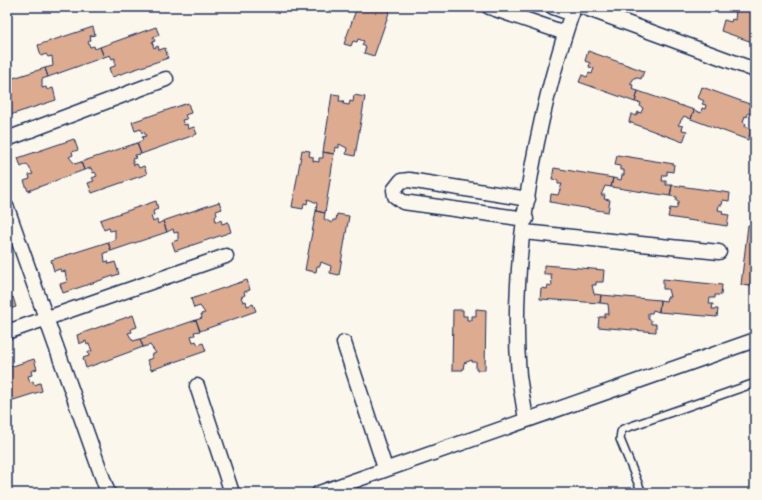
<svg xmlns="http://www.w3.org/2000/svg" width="762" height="500" font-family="'Patrick Hand',sans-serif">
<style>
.building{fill:#ddab90;stroke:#1b2f5e}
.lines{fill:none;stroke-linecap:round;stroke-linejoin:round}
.lane-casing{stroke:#1b2f5e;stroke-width:10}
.street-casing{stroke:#1b2f5e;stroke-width:17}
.lane{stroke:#fbf7ec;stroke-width:7}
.street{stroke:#fbf7ec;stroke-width:14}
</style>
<rect width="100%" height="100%" fill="#fbf7ec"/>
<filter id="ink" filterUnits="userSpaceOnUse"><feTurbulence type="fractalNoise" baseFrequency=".025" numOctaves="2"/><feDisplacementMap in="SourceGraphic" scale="8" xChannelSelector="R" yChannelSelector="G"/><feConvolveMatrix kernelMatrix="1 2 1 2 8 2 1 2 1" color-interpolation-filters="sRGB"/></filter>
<g filter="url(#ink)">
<path class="building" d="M357 7H391L374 56 364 53 366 47 362 45 364 41 358 39 357 42 353 41 351 46 344 44Z
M730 7H755V43L721 31 724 20 731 22 732 19 735 20 736 10Z
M93 27 95 35 90 36 91 40 88 42 90 47 94 46 95 49 100 47 104 57 48 77 45 68 53 66 52 56 48 57 46 54 41 56 38 45Z
M156 27 159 35 153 37 155 41 152 42 154 48 158 46 159 50 165 48 168 58 112 77 109 68 115 66V58L112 59 110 55 104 57 100 47Z
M588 51 644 71 641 79 635 77 630 84 633 85 632 89 638 91 635 102 579 82 582 75 587 77 589 73 592 74 594 68 589 67 590 63 585 61Z
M45 68 48 77 42 79V88L46 87 47 90 53 88 56 100 7 116V80Z
M702 87 755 106V115L748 113 747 117 745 116 743 122 746 124 745 127 751 129 748 140 691 119 694 110 701 113 702 108 705 109 706 105 702 104 704 101 698 98Z
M638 91 694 110 691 119 684 116 678 125 683 126 682 130 687 131 683 142 629 122 631 114 636 116 638 112 641 113 643 108 640 106 641 103 635 102Z
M332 94 340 95 339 101H344L343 104 349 105 350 101 353 102 354 95 365 97 355 156 346 154 347 148 339 144V148L335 147 334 154 323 152Z
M188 103 191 113 185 115 187 119 182 120 184 125 187 124 188 129 194 127 197 134 141 154 137 143 143 140 142 137 146 136 144 132 142 133 141 129 135 131 132 122Z
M74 139 78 150 72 152 73 155 69 157 75 164 81 162 84 170 28 191 24 181 30 179 29 175 33 174 27 164 21 167 18 158Z
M137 143 141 154 135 155 136 158 132 159 134 165 137 164 139 168 144 166 147 174 92 193 88 183 94 181 92 178 97 176 95 172 93 173 91 168 84 170 81 162Z
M302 150 310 151 309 156 313 157V161L319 162V158H323V152L334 154 325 213 316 211 317 203 308 199 307 204 304 203 303 209 292 207Z
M617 155 674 164 673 172 667 171V175H663L662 181H666V185H672L670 196 611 187 613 178 621 180 622 175H624V170H620V166L615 165Z
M554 168 613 178 611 187 605 186 601 195H605L604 199 610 200 608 212 550 202 551 194 558 195 562 184H558V180L552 179Z
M672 185 730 193 729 201 723 200 722 205H719L718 210 723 211 722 214 729 215 727 226 668 217 670 208 676 209 679 201H676L677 197 670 196Z
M156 201 158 209 153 211 154 215 151 216 153 222 157 220 158 224 163 221 167 232 111 251 108 242 115 240V230L110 231 109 228 104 230 100 220Z
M219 202 222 209 216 211 217 215 215 217 216 222 221 220 222 224 228 222 231 232 175 251 172 242 178 240V232L174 233 173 229 167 232 163 221Z
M316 211 325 213 324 219 332 223 333 220H336L337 214 349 216 339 275 330 273 331 266 321 262 320 266H317L316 272 305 270Z
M748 225 755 226V279H751L750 286 741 285Z
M108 242 111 251 104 253 105 262 108 261 109 264 115 262 119 274 63 293 60 284 67 282 65 271 61 272 60 269 54 271 51 260Z
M544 265 604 270 603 282H596V285H592L594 294 601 295 600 303 540 299 541 288 547 289 548 285 552 286 551 274H544Z
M663 279 722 285 721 295H715V298H710L709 304H713L712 309H718L717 317 659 312 660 300 666 301 667 297H670L668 289H663Z
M247 280 250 290 244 292 245 295 241 297 243 302 246 301 247 306 253 304 256 311 200 331 196 320 202 318 201 314 205 313 200 306 194 308 191 299Z
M601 295 660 300 659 312 653 310 652 313H648V319L651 320V324H656V332L598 327 599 317H605V314H609L608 304 600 303Z
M13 297 16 307 7 310V299Z
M476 309 486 310 485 370H476V362H472V360L464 363 463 370H452L453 310H463V316H467V320H472V316H476Z
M133 315 137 327 131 329 132 332 128 333 133 341 140 339 143 347 86 368 83 358 89 356 88 352 92 351 89 344 87 345 86 341 79 344 77 335Z
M196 320 200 331 194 332 195 335 191 336 193 342 196 341 198 345 203 343 206 351 151 370 147 360 153 358 151 355 156 353 150 345 143 347 140 339Z
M34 359 37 369 31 371 32 375 28 376 30 382 33 381 34 385 40 383 42 391 7 402V368Z"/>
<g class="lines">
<g class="lane-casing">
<path id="lane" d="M642 493 620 439 621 432 623 429 755 383"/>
</g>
<g class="street-casing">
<path id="street" d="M489 7 565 33
M553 7 572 14
M583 7 755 70
M7 139 166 79
M7 208 108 493
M526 219 403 202 395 196 394 190 401 181 409 180 528 199
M524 232 719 252
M7 332 226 256
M344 343 385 468
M197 386 232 493
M526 420C524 406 521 390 519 376 509 259 536 117 574 7
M319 493 755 340"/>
</g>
<use href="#lane" class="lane"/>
<use href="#street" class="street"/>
</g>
</g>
<rect width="762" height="500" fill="none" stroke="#fbf7ec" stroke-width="24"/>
<rect x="12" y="12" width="738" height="476" fill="none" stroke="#1b2f5e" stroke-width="1.5" filter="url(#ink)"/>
</svg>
